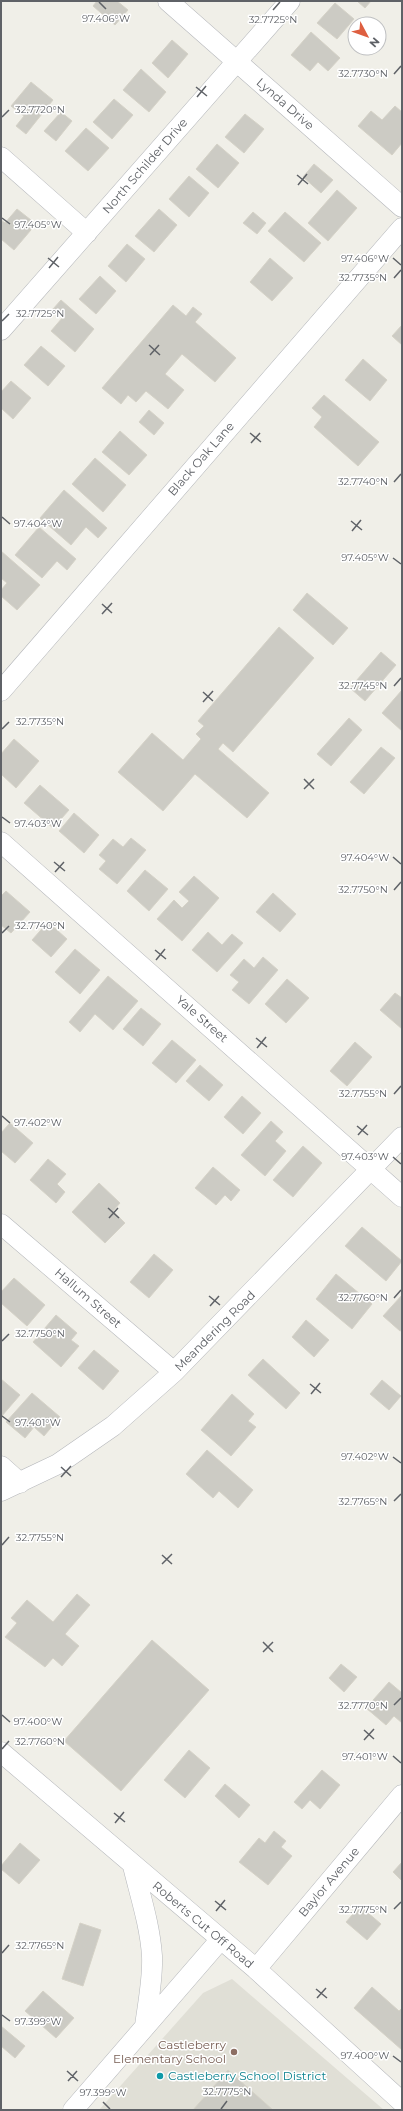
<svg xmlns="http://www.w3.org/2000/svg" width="403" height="2111" font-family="Montserrat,sans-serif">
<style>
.education{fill:#e0dfd6}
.building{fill:#cccbc4;stroke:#d5d2c7}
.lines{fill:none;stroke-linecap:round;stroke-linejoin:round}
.minor-casing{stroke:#b5b7bb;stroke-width:21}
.minor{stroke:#fff;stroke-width:20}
.ticks{fill:none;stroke:#5f6267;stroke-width:1.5}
.education-dot{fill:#8d6e63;stroke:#fff;stroke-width:1.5}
.culture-dot{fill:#0f9aa8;stroke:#fff;stroke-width:1.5}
.labels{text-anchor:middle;stroke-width:3;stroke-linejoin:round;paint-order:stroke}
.street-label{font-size:12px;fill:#5f6267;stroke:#fff}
.education-label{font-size:12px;fill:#785e54;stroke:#fff;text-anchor:end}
.culture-label{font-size:12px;fill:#0d838f;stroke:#fff;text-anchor:start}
.ticks-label{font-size:10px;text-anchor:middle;fill:#5f6267;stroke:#fff;stroke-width:3;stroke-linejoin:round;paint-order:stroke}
</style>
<rect width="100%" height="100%" fill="#f0efe8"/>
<path class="education" d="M232 1979 384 2110H99L203 1993Z"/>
<path class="building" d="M97 1H117L128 10 115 25 93 6Z
M357 1H371L365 8Z
M335 3 354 19 337 39 317 23Z
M311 32 340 58 328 71 318 62 310 71 291 55Z
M172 40 188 54 168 78 152 63Z
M141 69 166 92 149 112 123 90Z
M31 82 53 100 26 134 16 126 24 116 11 106Z
M114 99 133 115 112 139 93 122Z
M395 106 402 112V143L392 155 358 126 371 111 382 120Z
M61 112 72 121 56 141 44 131Z
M245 114 264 129 244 153 225 137Z
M86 128 109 148 88 171 65 151Z
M217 144 239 163 218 188 196 169Z
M314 164 333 180 321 193 303 177Z
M189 176 209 193 189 217 169 199Z
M337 190 357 208 328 241 308 223Z
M17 209 36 224 14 250 1 239V220L5 223Z
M159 209 177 225 154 252 135 236Z
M253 212 266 223 257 234 243 223Z
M285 212 321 243 304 262 268 231Z
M127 244 145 259 126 282 108 266Z
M270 258 293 278 272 301 250 282Z
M100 276 116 291 96 314 79 299Z
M61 300 94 329 75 352 51 331 63 317 53 309Z
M173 305 186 316 193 307 202 314 195 322 236 358 215 382 182 354 165 374 184 390 168 409 146 391 136 402 128 395 121 404 102 388Z
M402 325V345L392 336Z
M41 346 65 366 48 386 24 365Z
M363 359 387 380 370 401 345 380Z
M11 381 31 398 13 419 1 408V392Z
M324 395 379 442 358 466 314 427 322 417 312 408Z
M149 410 164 423 154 435 139 422Z
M120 431 147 455 129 475 102 452Z
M95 458 126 485 103 512 72 484Z
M64 490 107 528 98 538 86 527 71 545 40 518Z
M39 527 76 559 67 570 57 561 42 578 15 555Z
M1 551 40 585 17 610 1 596V590L7 583 1 578Z
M307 593 348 628 333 645 293 610Z
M279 627 314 658 233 752 223 743 218 749 269 793 247 818 195 774 163 811 118 772 152 733 183 760 201 739 196 734 204 726 198 721Z
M381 652 396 665 365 701 350 688Z
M402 690V731L382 713Z
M349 718 362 730 331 766 317 754Z
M14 739 39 761 16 788 1 774V754Z
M381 747 395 758 364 794 350 782Z
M40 785 69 810 53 828 24 803Z
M74 813 99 835 84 853 59 831Z
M131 838 146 850 117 884 99 869 106 861 99 855 113 839 123 847Z
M145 870 168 889 149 911 127 891Z
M194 876 219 898 182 941 157 919 174 900 182 908 189 901 179 892Z
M6 891 30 912 11 933 1 925V896Z
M273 893 296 914 280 932 256 912Z
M48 922 67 939 51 957 32 940Z
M208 932 222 945 232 934 243 943 217 972 192 950Z
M75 949 100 970 80 994 55 972Z
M263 957 278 970 249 1004 232 990 239 982 230 975 244 959 254 968Z
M108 976 138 1001 113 1030 95 1014 80 1032 69 1022Z
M287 979 309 998 286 1023 265 1004Z
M395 993 402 998V1029L380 1010Z
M141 1008 161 1024 143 1046 123 1029Z
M172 1040 196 1060 176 1083 152 1063Z
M355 1042 372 1057 347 1086 330 1071Z
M200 1065 223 1085 209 1101 186 1081Z
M242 1096 261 1113 243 1134 224 1117Z
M271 1121 283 1132 275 1141 286 1151 265 1176 241 1155Z
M10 1123 33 1143 15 1163 1 1151V1133Z
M303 1146 322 1163 293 1197 273 1180Z
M48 1159 66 1174 57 1184 65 1192 56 1203 30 1180Z
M213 1167 240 1190 231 1201 225 1195 216 1205 195 1188Z
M99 1183 120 1203 113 1211 125 1223 105 1243 72 1212Z
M362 1227 402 1261 386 1281 345 1246Z
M154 1254 173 1270 149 1298 130 1282Z
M336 1274 372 1304 352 1329 316 1299Z
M14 1278 45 1305 27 1326 1 1303V1292Z
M402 1295V1330L400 1331 383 1316Z
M56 1315 77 1333 71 1340 79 1346 61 1367 33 1342Z
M306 1320 329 1340 314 1357 292 1337Z
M94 1350 119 1371 103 1390 78 1368Z
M263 1359 300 1393 286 1409 248 1375Z
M1 1379 20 1395 1 1417Z
M382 1380 401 1396 389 1410 370 1394Z
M32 1393 60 1417 44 1436 34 1427 25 1438 6 1422Z
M232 1394 254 1414 248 1421 256 1427 231 1456 201 1430Z
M207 1450 253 1490 238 1508 219 1491 213 1498 186 1474Z
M77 1594 90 1605 65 1634 79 1646 62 1666 53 1658 45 1667 5 1637 17 1623 11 1618 27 1600 53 1622Z
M152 1640 209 1690 121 1791 64 1741Z
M341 1664 357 1677 344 1692 329 1678Z
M389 1682 402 1693V1723L394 1716 386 1725 366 1708Z
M189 1750 210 1768 185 1798 164 1780Z
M322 1770 340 1785 320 1809 310 1800 302 1809 294 1802Z
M225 1784 250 1805 239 1818 215 1796Z
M274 1831 286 1841 281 1847 292 1856 268 1885 239 1862 259 1838 265 1843Z
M20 1843 40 1860 19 1884 1 1869V1866Z
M402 1862V1881L393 1872Z
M360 1906 381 1924 367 1940 346 1922Z
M80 1923 101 1930 83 1986 62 1979Z
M372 1987 399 2011 402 2008V2050L354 2008Z
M43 1991 74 2018 56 2038 25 2011Z
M1 2026 25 2046 15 2058 1 2046Z
M228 2070 273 2110H193Z"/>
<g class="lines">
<g class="minor-casing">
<path id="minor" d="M168 1 402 207
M1 157 87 233
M1 330 290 1
M1 691 402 228
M1 842 402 1197
M1 1224 174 1372
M1 1466 20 1483
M1 1491 58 1464 113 1426 174 1372 402 1137
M1 1752 256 1969 402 2102
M133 1866C140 1895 150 1925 152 1956 153 1979 148 2003 145 2026
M256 1969 402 1795
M73 2110 221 1939"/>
</g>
<use href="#minor" class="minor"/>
</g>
<path class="ticks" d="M99 2 106 9M273 10 280 2M394 74 401 66M196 87 207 96M197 97 206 86M2 117 9 110M297 175 308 184M298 185 307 174M2 218 10 224M48 258 59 267M393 258 401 265M49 268 58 257M394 278 401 270M2 321 9 314M149 345 160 355M150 355 159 345M250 433 261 442M251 443 260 433M394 482 401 474M2 517 10 524M351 521 362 530M352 531 361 520M393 558 401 564M102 604 112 613M102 614 112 603M394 686 401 678M203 692 213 701M203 702 213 691M2 729 9 722M304 779 314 789M304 789 314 779M2 817 10 823M393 857 401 864M54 862 65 871M55 872 64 862M394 890 401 882M2 933 9 926M155 950 166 959M156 960 165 949M256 1038 267 1047M257 1048 266 1037M394 1094 401 1086M2 1116 10 1123M357 1126 368 1135M358 1135 367 1125M393 1157 401 1164M108 1208 119 1218M109 1218 118 1208M209 1296 220 1305M394 1298 401 1290M210 1306 219 1296M2 1341 9 1334M310 1384 321 1393M311 1394 320 1383M2 1416 10 1422M393 1457 401 1463M61 1467 71 1476M61 1477 71 1466M394 1501 401 1494M2 1545 9 1537M162 1555 172 1564M162 1564 172 1554M263 1642 273 1652M263 1652 273 1642M394 1705 401 1698M2 1715 10 1722M364 1730 374 1739M364 1740 374 1729M2 1749 9 1741M393 1756 401 1763M114 1813 125 1822M115 1823 124 1812M215 1901 226 1910M394 1909 401 1902M216 1911 225 1900M2 1953 9 1945M316 1989 327 1998M317 1998 326 1988M2 2015 10 2021M393 2056 401 2062M67 2071 78 2081M68 2081 77 2071M103 2102 110 2109M221 2109 227 2101"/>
<circle class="education-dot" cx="234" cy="2052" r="4"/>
<circle class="culture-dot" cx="160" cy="2076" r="4"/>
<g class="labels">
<g class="street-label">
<text transform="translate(285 104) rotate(41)" y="4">Lynda Drive</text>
<text transform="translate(145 166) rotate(-49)" y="4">North Schilder Drive</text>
<text transform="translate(201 459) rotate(-49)" y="4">Black Oak Lane</text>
<text transform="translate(202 1019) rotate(41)" y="4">Yale Street</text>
<text transform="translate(88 1298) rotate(41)" y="4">Hallum Street</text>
<text transform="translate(215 1331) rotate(-45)" y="4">Meandering Road</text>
<text transform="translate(329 1882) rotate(-50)" y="4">Baylor Avenue</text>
<text transform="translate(203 1925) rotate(40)" y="4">Roberts Cut Off Road</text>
</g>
<g class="education-label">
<text x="226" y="2049">Castleberry<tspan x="226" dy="14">Elementary School</tspan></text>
</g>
<g class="culture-label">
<text x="168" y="2080">Castleberry School District</text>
</g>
</g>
<g class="ticks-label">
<text x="106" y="22">97.406°W</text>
<text x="273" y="23">32.7725°N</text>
<text x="363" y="77">32.7730°N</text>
<text x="40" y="113">32.7720°N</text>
<text x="38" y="228">97.405°W</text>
<text x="365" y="262">97.406°W</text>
<text x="363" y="281">32.7735°N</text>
<text x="40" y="317">32.7725°N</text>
<text x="363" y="485">32.7740°N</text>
<text x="38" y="527">97.404°W</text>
<text x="365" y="561">97.405°W</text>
<text x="363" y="689">32.7745°N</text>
<text x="40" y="725">32.7735°N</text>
<text x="38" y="827">97.403°W</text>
<text x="365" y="861">97.404°W</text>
<text x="363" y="893">32.7750°N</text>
<text x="40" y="929">32.7740°N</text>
<text x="363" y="1097">32.7755°N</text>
<text x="38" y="1126">97.402°W</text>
<text x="365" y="1160">97.403°W</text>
<text x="363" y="1301">32.7760°N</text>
<text x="40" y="1337">32.7750°N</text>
<text x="38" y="1426">97.401°W</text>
<text x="365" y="1460">97.402°W</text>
<text x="363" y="1505">32.7765°N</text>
<text x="40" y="1541">32.7755°N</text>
<text x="363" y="1709">32.7770°N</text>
<text x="38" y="1725">97.400°W</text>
<text x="40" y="1745">32.7760°N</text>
<text x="365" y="1760">97.401°W</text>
<text x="363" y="1913">32.7775°N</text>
<text x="40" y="1949">32.7765°N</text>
<text x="38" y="2025">97.399°W</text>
<text x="365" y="2059">97.400°W</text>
<text x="227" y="2095">32.7775°N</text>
<text x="103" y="2096">97.399°W</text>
</g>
<rect width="403" height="2111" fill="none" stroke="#5f6267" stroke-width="4"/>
<g transform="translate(367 36) rotate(131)"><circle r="19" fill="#ffffff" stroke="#bfc0c2"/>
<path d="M0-3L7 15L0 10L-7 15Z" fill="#de5f40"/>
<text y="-6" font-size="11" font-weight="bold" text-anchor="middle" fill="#5f6267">N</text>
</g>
</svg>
